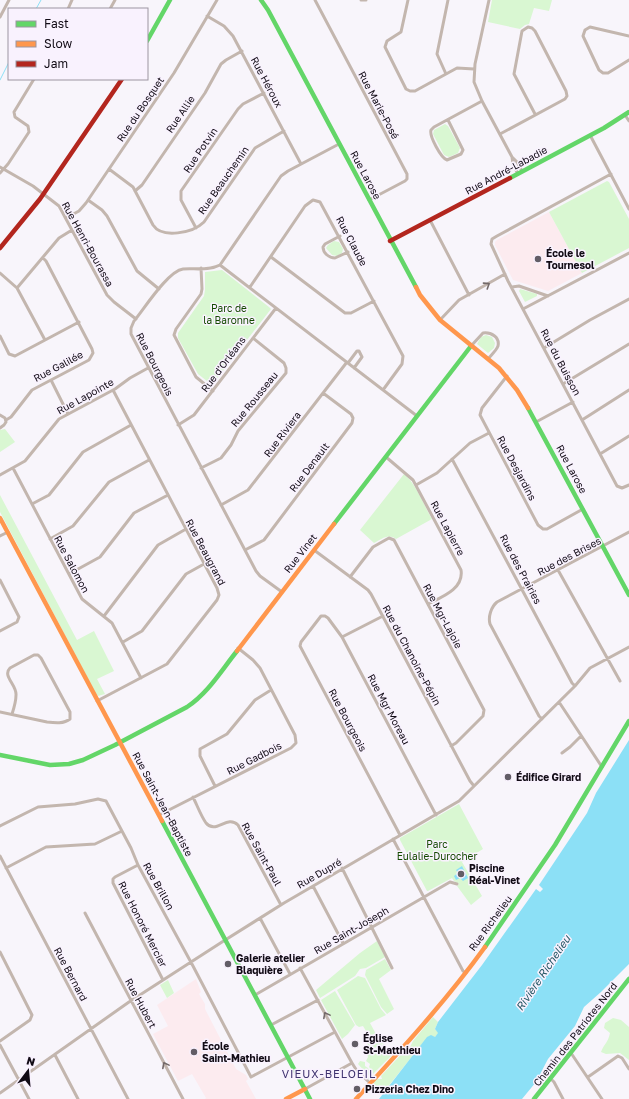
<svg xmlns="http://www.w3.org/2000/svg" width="629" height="1099" font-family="'Golos Text',sans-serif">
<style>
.education{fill:#fcebef}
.green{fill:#d9f7d2}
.water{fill:#8ce0f6}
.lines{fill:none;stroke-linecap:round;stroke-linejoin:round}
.stream{stroke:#8ce0f6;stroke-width:1}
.street{stroke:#c3b6ae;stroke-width:3}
.fast{stroke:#63d668;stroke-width:4.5}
.slow{stroke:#ff974d;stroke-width:4.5}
.jam{stroke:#b3261e;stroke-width:4.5}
.oneway{stroke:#736969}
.poi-dot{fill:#625d66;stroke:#f9f2fe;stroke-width:1.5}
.labels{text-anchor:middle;stroke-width:3;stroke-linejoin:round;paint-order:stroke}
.street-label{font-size:10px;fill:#110b15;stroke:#f9f2fe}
.poi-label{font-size:10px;font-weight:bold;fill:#110b15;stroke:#f9f2fe;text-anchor:start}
.park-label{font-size:10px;fill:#144a00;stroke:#f9f2fe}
.water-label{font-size:11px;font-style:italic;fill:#255865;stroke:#f9f2fe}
.neighbourhood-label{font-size:11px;letter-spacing:1px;fill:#3f336f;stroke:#f9f2fe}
</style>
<rect width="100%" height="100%" fill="#f8f5fb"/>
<path class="education" d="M549 212 582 273 548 291 513 280 495 245V242L497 240Z
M196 979 201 992 199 994 205 1004V1009L236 1069 246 1075 248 1079 246 1081 256 1099H205L206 1098 192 1074 178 1081 153 1034 168 1026 157 1005Z"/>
<path class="green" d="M492 0H552L549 11 534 8 529 24 525 25 520 29 488 22Z
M445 124 448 126 460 148 458 153 449 157 444 155 433 134 434 130Z
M607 181 609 182 629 219V248L582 273 549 212Z
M334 241 339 242 343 249 342 253 337 256 332 255 326 248 328 245Z
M222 270 269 307 271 309 212 385 198 374 178 338V333L204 296 205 290V272Z
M520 289 537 294V296L525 302 519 291Z
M486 335 492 337 495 343 494 348 488 353 477 344 481 337Z
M5 429 15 442 0 452V430Z
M404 474C416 483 424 506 432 519L396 539C388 533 382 539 374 543L360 530Z
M0 495 77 640 94 631 114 671 97 679 105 694 98 696 96 694 0 512Z
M459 804 483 849 462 862 482 896 471 905 457 886 459 884 454 881 452 878 428 891H427L400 840V838Z
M377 941 385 957 366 968 360 969 355 976 320 998 316 990 360 953Z
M385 959 391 970 379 979 394 1009 387 1014 381 1007 365 975 366 970Z
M358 976 365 978 381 1009 386 1015 370 1023 376 1034 369 1036 363 1026 359 1027 356 1025 337 990Z
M168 980 174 993 167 998 160 985Z
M335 991 355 1025 348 1034 342 1039 321 1000Z
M433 1017 438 1022 435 1029 439 1033 435 1037 422 1044 383 1093 373 1083 377 1079H382L381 1076 408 1047H410L413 1041Z
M613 1018 621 1020 629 1027V1060L620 1053 606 1054 601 1052C604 1044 608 1043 610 1033L604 1028 605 1023Z
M380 1035 384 1043 371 1050 365 1040Z
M384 1044 391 1056 373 1074V1070L372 1071 369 1067 370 1064 366 1061 368 1057 367 1054Z
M360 1061 365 1062V1066L368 1068 370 1072V1074H372V1076L369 1080 368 1078 369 1076 358 1064Z"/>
<path class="water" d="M629 740V964L601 992 584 1007 575 1026 548 1059 536 1082 522 1099H379L427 1037 431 1035 435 1037 438 1033 435 1029 438 1022 482 965 536 889 540 892 543 889 539 885 587 813 596 793Z
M462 866 468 878 463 881 460 878 456 880 454 876 458 873 456 870Z"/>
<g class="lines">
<path class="stream" d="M36 9 41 0
M0 80 9 62"/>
<path class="street" d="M315 0 407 174V179L405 181 369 200
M361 0H366
M408 0 401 32 387 41 385 47 406 89 410 91H415L457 68 474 69
M489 0 475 64 474 82 482 101 512 157 513 164 518 174
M68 9 72 0
M110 9 115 0
M207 16 224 26 233 36 301 164
M0 17 9 0
M629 36 590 27 585 30 583 36 599 70 603 73H608L629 60
M446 74 437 54 448 0
M625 115 629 121
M448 120 463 150 461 154 447 160C441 158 429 136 431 130L434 127 482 101
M500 134 565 99 567 96 566 91 535 31 532 28 528 27 522 31 514 74 535 114
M590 135 629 209
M512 157 517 162 522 171
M0 167 33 186 59 206 107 295 114 302 136 319
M109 169 133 187 153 225C162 239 193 233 204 222L255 148 284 131
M0 173 8 164 29 132 28 126 15 117 14 112 34 79
M611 174 497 236 492 239 491 244 508 281 617 486 622 488 629 485
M135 191 142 185 205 93 221 64 226 60 242 51
M88 200 102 210 107 216 137 271 159 289
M66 218 79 211 86 203 174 73 217 0
M430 220 469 295
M196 228 181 200V191L238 109 243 104 264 93
M340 236 325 244 323 247C323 253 329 258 335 258L348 252
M271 257 345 313H351L374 301
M220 265 417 416
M201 268 202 289 201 294 176 329 174 335 196 377 213 391
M0 273 17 288 45 340
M250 287 305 206 313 200 320 202 403 356 402 364 383 390
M512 287 519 286 548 296
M17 288 59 238 72 230
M523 309 629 253
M440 320 459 300 505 274
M0 336 9 354 15 356 79 322
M471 346 483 333C491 332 500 337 498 346 496 351 491 355 488 359
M544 348 590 320 629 299
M348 363 357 351H359L362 357 354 368
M507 376 482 408 480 415 538 525 543 529H547L583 509
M51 380 68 414
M563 384 629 344
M0 415 5 418 6 422 4 425 0 428
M6 420 11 417 32 390 89 360 93 353 92 349 46 261 43 258
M582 420 629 390
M536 422 573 402
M178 425 194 415 276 308
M600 454 629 436
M386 457 413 480 461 570C464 589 442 597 428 604
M452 459 572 683 575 686
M13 468 82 599 112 623 141 678
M201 468 221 458 231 445 238 431 286 373V368L284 363 253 338
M0 475 25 461 59 419 115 389 130 378 148 368
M416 485 437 473 470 443 489 433
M32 504 49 495 83 452 131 425
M221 505 248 490 347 362
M0 536 8 532
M50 539 73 526 109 482 149 460
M245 550 264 540 352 423 353 418 351 414 323 393
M314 550 368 590 371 594 470 781 474 786
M558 570 620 681
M69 574 100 557 134 513 168 495
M350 577 373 547 389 538 394 540 484 710 483 716 456 743 451 746
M0 580 19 617 17 622 0 631
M282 592 260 576 256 571 131 334V328L134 321C144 309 168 271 183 269 194 268 209 271 220 265L281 176 288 171 339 144
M104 616 158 545 186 529
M342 637 383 616
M123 642 142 631 186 574 204 564
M97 701 167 664 217 600 219 595 217 588 113 390
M559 702 602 767
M0 712 47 722C55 723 64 724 70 719V712L41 658 38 655H34L10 668C2 676 17 685 16 695 16 701 14 708 12 714
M542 719 539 716 490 624C488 617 491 607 497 602L629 532
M562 753 570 747 581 736
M215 786 200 756V749L227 734 255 700 271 690
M193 797C197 805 201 816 206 823 216 835 227 814 238 825L281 905
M159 815 291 748 296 743 295 735 260 668 253 660 238 648
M0 826 38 807 75 804 98 799 106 801 131 848 138 865 193 966 251 1077 335 1032
M400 835 300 646 301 642 321 616H325L328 618 342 637 436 815
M393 839 463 971 466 973
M0 856 128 1099
M138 865 115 877 113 879V883L163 980
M6 868 46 847 95 844 122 831
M342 868 392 968
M313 886 343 943
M85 913 183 1099
M260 918 290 974
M0 952 32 1015 30 1020 0 1041
M300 968 352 1063 357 1071 370 1083
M255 995 450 882 457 884
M271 1025 318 1000
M0 1045 29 1099
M571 1053 602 1099
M55 1055 78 1099
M588 1077 618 1056 622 1058 629 1069
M551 1079 554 1082 563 1099
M305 1089 352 1063
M0 1093 129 1002 222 942 284 903 459 801 575 686 590 668 629 647"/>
<path class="fast" d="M261 0 268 10 416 287
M147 41 170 0
M510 178 604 128 629 112
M528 408 629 595
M334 524 471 346
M0 755 50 765 69 764 83 760 115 745 187 707C208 693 221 671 237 651
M162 821 310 1099
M485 947 555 845 629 721
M534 1099 629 979"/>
<path class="slow" d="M416 287 420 295 440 320 499 368 517 390 528 408
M0 518 162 821
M237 651 334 524
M286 1099 305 1089
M356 1099C401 1050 446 1001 485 947"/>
<path class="jam" d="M390 241 510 178
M0 248 40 199 122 79"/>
</g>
<defs><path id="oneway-chevron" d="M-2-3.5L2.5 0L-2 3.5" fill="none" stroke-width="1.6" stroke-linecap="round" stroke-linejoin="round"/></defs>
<g class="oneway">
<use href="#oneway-chevron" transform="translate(487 285) rotate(-33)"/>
<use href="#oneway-chevron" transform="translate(326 1015) rotate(-118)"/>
<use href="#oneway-chevron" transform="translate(165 1065) rotate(-118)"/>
</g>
<g class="poi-dot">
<circle cx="538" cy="259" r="4"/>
<circle cx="508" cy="777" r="4"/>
<circle cx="461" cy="874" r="4"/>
<circle cx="228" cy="964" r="4"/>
<circle cx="355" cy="1044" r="4"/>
<circle cx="194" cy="1052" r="4"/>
<circle cx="357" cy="1089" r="4"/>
</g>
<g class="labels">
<g class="street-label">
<text transform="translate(267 82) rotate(62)" y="4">Rue Héroux</text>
<text transform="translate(379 105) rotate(62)" y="4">Rue Marie-Posé</text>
<text transform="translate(140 109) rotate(-56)" y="4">Rue du Bosquet</text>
<text transform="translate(180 114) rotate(-56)" y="4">Rue Allie</text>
<text transform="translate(200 150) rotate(-56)" y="4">Rue Potvin</text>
<text transform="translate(506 170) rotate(-28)" y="4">Rue André-Labadie</text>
<text transform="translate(366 175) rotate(62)" y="4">Rue Larose</text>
<text transform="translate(223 180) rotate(-55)" y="4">Rue Beauchemin</text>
<text transform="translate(352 241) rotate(62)" y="4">Rue Claude</text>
<text transform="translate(88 244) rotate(61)" y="4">Rue Henri-Bourassa</text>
<text transform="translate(561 362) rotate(62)" y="4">Rue du Buisson</text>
<text transform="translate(155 364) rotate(63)" y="4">Rue Bourgeois</text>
<text transform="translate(223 364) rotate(-53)" y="4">Rue d'Orléans</text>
<text transform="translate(58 366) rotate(-28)" y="4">Rue Galilée</text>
<text transform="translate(85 396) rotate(-29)" y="4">Rue Lapointe</text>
<text transform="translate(254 399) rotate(-51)" y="4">Rue Rousseau</text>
<text transform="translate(282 434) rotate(-53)" y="4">Rue Riviera</text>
<text transform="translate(309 467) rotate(-53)" y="4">Rue Denault</text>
<text transform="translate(517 468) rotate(62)" y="4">Rue Desjardins</text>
<text transform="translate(572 469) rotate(62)" y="4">Rue Larose</text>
<text transform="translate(448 528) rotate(62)" y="4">Rue Lapierre</text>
<text transform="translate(206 552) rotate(62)" y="4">Rue Beaugrand</text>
<text transform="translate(300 553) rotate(-52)" y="4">Rue Vinet</text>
<text transform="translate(569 556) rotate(-28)" y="4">Rue des Brises</text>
<text transform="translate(72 564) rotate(62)" y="4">Rue Salomon</text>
<text transform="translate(521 569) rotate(62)" y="4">Rue des Prairies</text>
<text transform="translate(443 616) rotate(62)" y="4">Rue Mgr-Lajoie</text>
<text transform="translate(412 655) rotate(62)" y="4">Rue du Chanoine-Pépin</text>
<text transform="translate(389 709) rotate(62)" y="4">Rue Mgr Moreau</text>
<text transform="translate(348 720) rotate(62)" y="4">Rue Bourgeois</text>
<text transform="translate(254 758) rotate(-27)" y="4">Rue Gadbois</text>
<text transform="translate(163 804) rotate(62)" y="4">Rue Saint-Jean-Baptiste</text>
<text transform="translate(262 854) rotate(61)" y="4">Rue Saint-Paul</text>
<text transform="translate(319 873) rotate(-30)" y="4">Rue Dupré</text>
<text transform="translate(159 886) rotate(61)" y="4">Rue Brillon</text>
<text transform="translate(490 923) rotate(-54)" y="4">Rue Richelieu</text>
<text transform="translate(143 924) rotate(63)" y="4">Rue Honoré Mercier</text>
<text transform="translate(351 930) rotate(-30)" y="4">Rue Saint-Joseph</text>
<text transform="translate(71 974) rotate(62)" y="4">Rue Bernard</text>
<text transform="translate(141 1003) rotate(62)" y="4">Rue Hubert</text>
<text transform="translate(575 1034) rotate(-52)" y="4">Chemin des Patriotes Nord</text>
</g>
<g class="poi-label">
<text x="546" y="257">École le<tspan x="546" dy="12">Tournesol</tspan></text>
<text x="516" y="781">Édifice Girard</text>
<text x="469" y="872">Piscine<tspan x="469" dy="12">Réal-Vinet</tspan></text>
<text x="236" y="962">Galerie atelier<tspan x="236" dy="12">Blaquière</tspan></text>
<text x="363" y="1042">Église<tspan x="363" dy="12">St-Matthieu</tspan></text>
<text x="202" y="1050">École<tspan x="202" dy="12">Saint-Mathieu</tspan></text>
<text x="365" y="1093">Pizzeria Chez Dino</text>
</g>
<g class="park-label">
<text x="229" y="312">Parc de<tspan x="229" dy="12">la Baronne</tspan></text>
<text x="437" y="848">Parc<tspan x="437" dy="12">Eulalie-Durocher</tspan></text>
</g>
<g class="water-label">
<text transform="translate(543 973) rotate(-56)" y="4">Rivière Richelieu</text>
</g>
<g class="neighbourhood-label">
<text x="329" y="1078">VIEUX-BELOEIL</text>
</g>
</g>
<rect x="8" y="8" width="140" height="72" fill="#f9f2fe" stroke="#9c96a1"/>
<rect x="16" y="21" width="20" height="6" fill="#63d668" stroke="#9c96a1"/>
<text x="44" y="28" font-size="12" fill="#110b15">Fast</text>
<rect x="16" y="41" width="20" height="6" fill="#ff974d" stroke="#9c96a1"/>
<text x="44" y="48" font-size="12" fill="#110b15">Slow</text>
<rect x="16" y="61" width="20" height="6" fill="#b3261e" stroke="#9c96a1"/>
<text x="44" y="68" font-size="12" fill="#110b15">Jam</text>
<g transform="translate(28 1071) rotate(16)" stroke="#f9f2fe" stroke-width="3" paint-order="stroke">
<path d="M0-3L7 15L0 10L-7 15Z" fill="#110b15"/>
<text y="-6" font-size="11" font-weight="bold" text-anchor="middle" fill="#110b15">N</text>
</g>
</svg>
